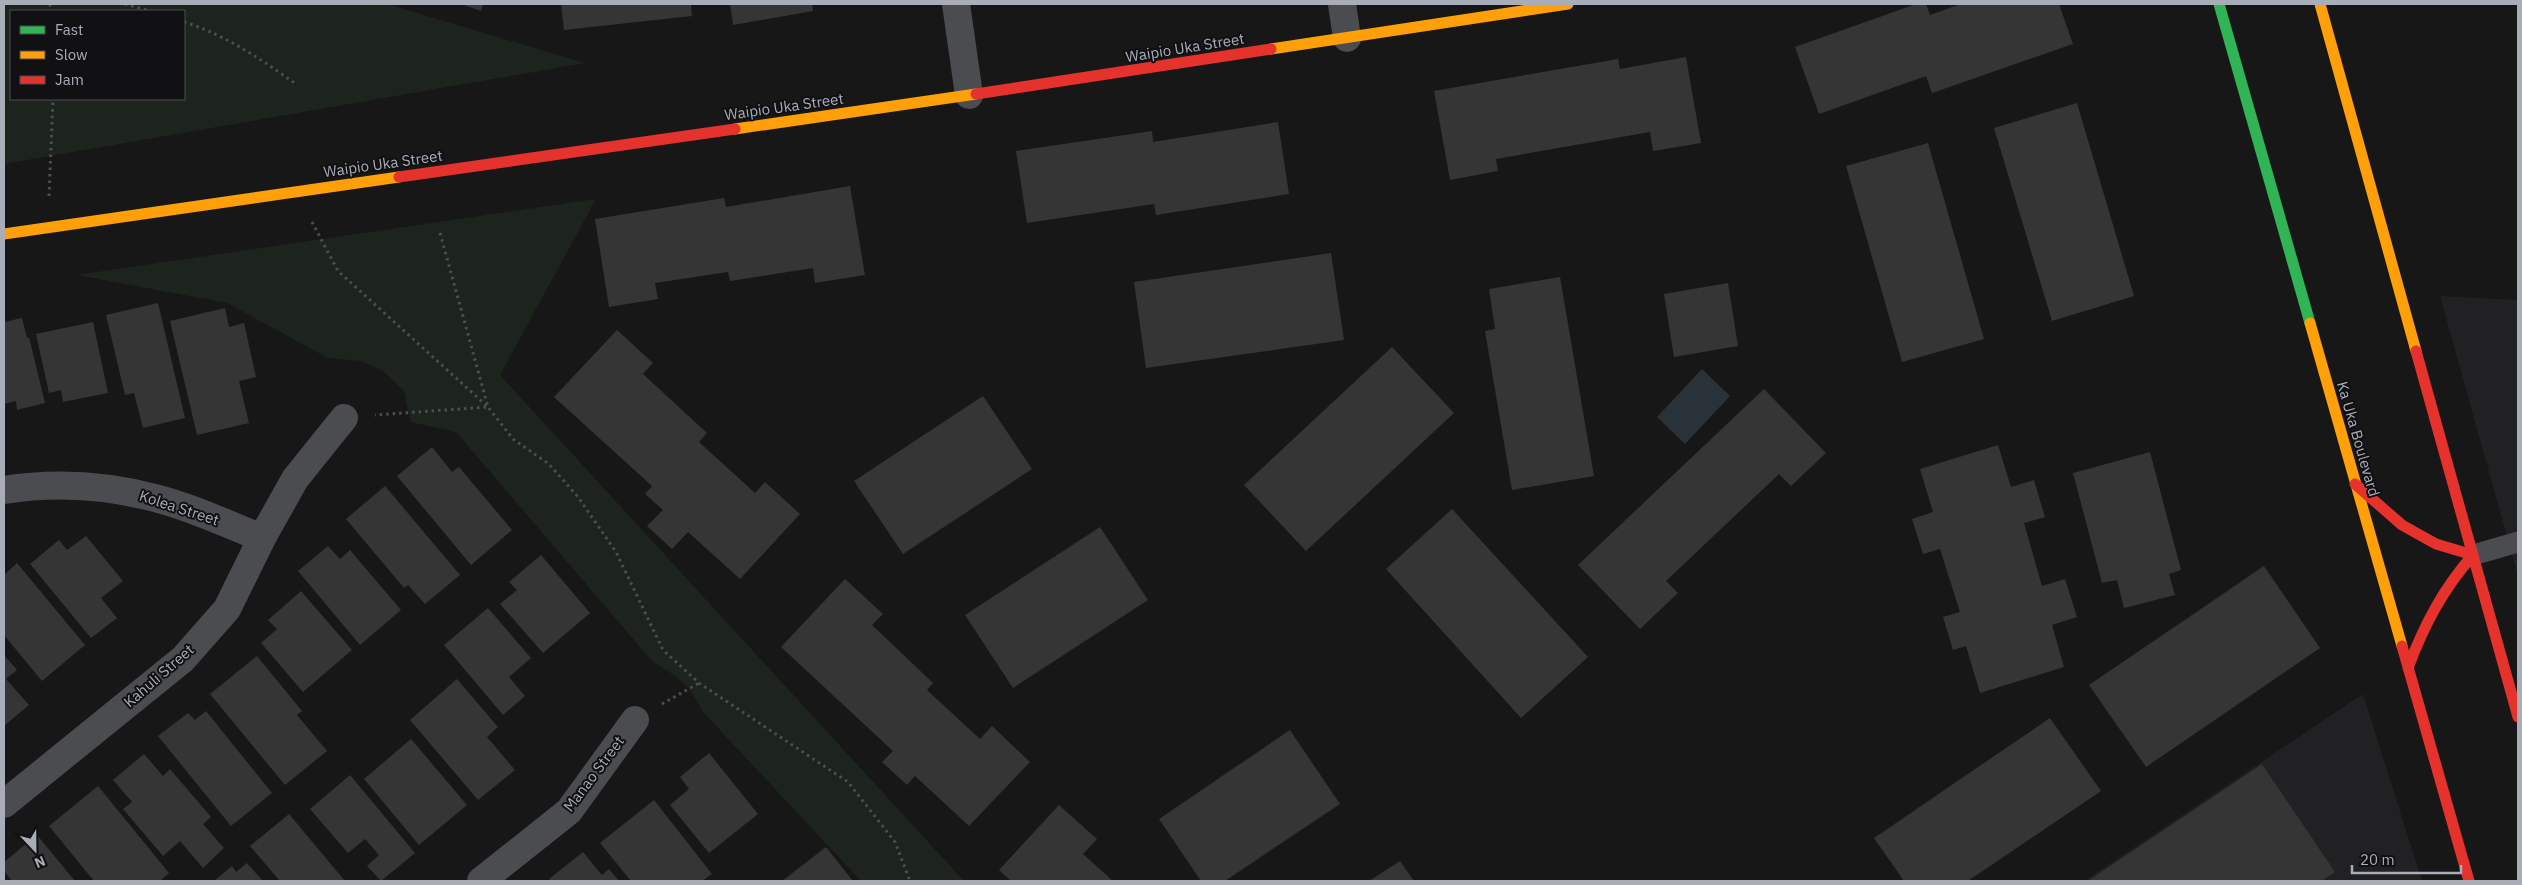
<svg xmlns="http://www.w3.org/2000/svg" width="2522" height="885" font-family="'IBM Plex Sans',sans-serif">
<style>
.built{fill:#212123}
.green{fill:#1d241e;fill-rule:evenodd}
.water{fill:#2a3239}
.building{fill:#353536}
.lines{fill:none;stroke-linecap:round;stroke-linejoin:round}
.path{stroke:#4d4e52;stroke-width:3;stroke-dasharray:2.5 4;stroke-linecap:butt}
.lane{stroke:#4b4c50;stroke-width:21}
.street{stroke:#4b4c50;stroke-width:28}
.fast{stroke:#30b455;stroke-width:11}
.slow{stroke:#ff9f0a;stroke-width:11}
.jam{stroke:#e5322d;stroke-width:11}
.labels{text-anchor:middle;stroke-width:4;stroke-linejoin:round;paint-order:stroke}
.street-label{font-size:15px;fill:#a8adb8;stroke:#111113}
</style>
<rect width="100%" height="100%" fill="#171717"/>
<path class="built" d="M2440 296 2518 300V576Z
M2363 694 2422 881H2084Z"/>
<path class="green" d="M4 4H387L585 63 4 164ZM11 11H184V99H11Z
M596 199 500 375 964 881H861L703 712C689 684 678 677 652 661L456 432 411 422 404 391 383 371 361 361 328 358 227 303 76 275Z"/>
<path class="water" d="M1702 369 1730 396 1685 444 1657 417Z"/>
<path class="building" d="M461 4H483L481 11Z
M561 4H691L692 16 564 30Z
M730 4H812L813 11 733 25Z
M1916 4H1926L1930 15 1961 4H2059L2073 44 1932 93 1926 76 1819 114 1795 47Z
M1686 57 1701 143 1653 151 1650 132 1496 159 1498 171 1450 180 1434 91 1618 59 1620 69Z
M2077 103 2134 296 2052 321 1994 128Z
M1278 122 1289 194 1156 215 1154 204 1027 223 1016 151 1152 131 1153 142Z
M1928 143 1984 339 1902 362 1846 166Z
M850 186 865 275 815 283 813 268 730 281 728 272 655 283 658 299 609 307 595 219 724 198 726 207Z
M1331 253 1344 340 1146 368 1134 282Z
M1560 277 1594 476 1512 490 1485 331 1495 329 1489 289Z
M1728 283 1738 346 1674 357 1664 294Z
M158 303 185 418 143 428 134 393 125 395 106 315Z
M225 308 229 327 244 323 256 377 239 381 249 423 197 435 170 321Z
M22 318 27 338 29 337 45 403 17 410 16 401 4 404V322Z
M93 322 108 393 63 402 61 390 49 393 36 334Z
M617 330 653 363 643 374 707 433 699 442 755 493 765 482 800 514 740 579 688 532 672 549 647 526 663 510 645 494 652 486 554 397Z
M1392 347 1454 413 1306 551 1244 485Z
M1764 389 1826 453 1791 486 1779 474 1666 581 1678 593 1640 629 1578 565Z
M983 396 1032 469 903 554 854 481Z
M1998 445 2011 487 2034 480 2045 517 2024 523 2042 586 2065 579 2077 617 2052 625 2064 667 1980 693 1966 646 1953 650 1943 617 1960 612 1940 549 1923 554 1912 519 1933 512 1920 469Z
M432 447 452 472 459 467 512 530 471 565 397 476Z
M2150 452 2181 570 2169 574 2175 595 2124 608 2117 580 2102 583 2073 473Z
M385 486 460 575 425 604 408 585 404 588 346 519Z
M1452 509 1588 657 1521 718 1386 569Z
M1100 527 1148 600 1013 688 965 615Z
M86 536 123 581 101 598 117 618 91 638 30 564 59 540 67 550Z
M328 546 340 559 350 550 401 610 360 645 298 571Z
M541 555 590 613 543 653 500 604 517 590 509 582Z
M17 563 85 645 42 681 4 635V575Z
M2264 566 2320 648 2146 767 2089 685Z
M845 579 883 614 872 625 933 683 927 690 980 739 992 726 1030 762 969 826 915 776 907 785 882 762 893 751 781 647Z
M301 591 352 650 303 692 261 643 277 629 268 620Z
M488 608 531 658 509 677 525 696 503 715 444 645Z
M4 655 17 670 6 679 29 705 4 726Z
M257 656 302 711 297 715 327 751 285 785 210 694Z
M457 679 498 727 487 737 515 770 478 800 410 720Z
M206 711 272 793 231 826 158 736 188 713 195 720Z
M2050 718 2101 791 1968 881H1904L1874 838Z
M1290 730 1340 804 1225 881H1201L1159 819Z
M411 739 467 805 419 845 364 779Z
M709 753 758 814 709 853 670 805 689 789 680 777Z
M144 754 163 776 170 769 211 817 203 824 224 848 203 868 180 841 163 856 123 809 132 802 113 780Z
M2262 764 2335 872 2322 881H2088Z
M350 775 415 853 381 881 367 866 379 855 365 839 348 853 310 809Z
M98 786 169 873 160 881H94L49 826Z
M654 800 712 874 702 881H631L600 843Z
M1059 805 1097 839 1083 854 1113 881H1011L999 870Z
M289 814 345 881H280L250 846Z
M37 835 75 881H12L4 871V862Z
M826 847 853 881H782Z
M583 852 602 875 609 869 619 881H551L549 879Z
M1400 861 1414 881H1369Z
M247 863 263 881H214L232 866 236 872Z"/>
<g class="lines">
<path class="path" d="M50 4 51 11
M125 4 150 11
M184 22C224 34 262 60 296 84
M49 196 53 99
M312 222 338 271 488 407 375 415
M440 233 488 407 513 439 549 464 578 497 616 552 663 650 699 683 848 782 895 842 910 881
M662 704 699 683"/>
<path class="lane" d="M2473 555 2518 542"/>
<path class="street" d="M956 4 969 95
M1342 4 1347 38
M4 490C54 482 105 485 155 498 191 507 227 524 262 538
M4 804 183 659 227 609 262 538 295 479 344 418
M481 881 569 811 635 720"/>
<path class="fast" d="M2219 4 2310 323"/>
<path class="slow" d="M2320 4 2416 351
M1271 49 1568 4
M735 129 976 94
M4 234 399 177
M2310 323 2402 646"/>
<path class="jam" d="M976 94 1271 49
M399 177 735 129
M2416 351 2518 717
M2355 484 2402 525 2436 544 2473 555C2443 589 2424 625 2408 668
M2402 646 2469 881"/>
</g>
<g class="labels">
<g class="street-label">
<text transform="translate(1185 48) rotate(-9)" y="5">Waipio Uka Street</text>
<text transform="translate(784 107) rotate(-8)" y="5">Waipio Uka Street</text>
<text transform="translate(383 164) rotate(-8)" y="5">Waipio Uka Street</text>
<text transform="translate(2358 439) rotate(74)" y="5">Ka Uka Boulevard</text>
<text transform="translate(179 508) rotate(18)" y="5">Kolea Street</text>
<text transform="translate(159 676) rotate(-41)" y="5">Kahuli Street</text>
<text transform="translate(594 774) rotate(-53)" y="5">Manao Street</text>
</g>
</g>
<rect width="2522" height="885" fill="none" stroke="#a8adb8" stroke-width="10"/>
<rect x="10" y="10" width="175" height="90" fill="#111113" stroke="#4d4f55"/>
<rect x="20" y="26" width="25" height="8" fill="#30b455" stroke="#4d4f55"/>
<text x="55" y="35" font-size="15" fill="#a8adb8">Fast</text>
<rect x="20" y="51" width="25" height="8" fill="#ff9f0a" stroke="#4d4f55"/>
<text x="55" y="60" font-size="15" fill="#a8adb8">Slow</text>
<rect x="20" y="76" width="25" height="8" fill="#e5322d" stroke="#4d4f55"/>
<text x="55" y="85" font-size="15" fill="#a8adb8">Jam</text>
<g transform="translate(35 850) rotate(158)" stroke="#111113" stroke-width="4" paint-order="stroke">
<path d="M0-4L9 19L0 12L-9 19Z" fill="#a8adb8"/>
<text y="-8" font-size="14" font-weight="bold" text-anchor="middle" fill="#a8adb8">N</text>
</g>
<path d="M2352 865v8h109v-8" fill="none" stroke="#a8adb8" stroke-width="2.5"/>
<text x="2360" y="865" font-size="15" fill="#a8adb8" stroke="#111113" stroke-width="4" paint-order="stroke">20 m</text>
</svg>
